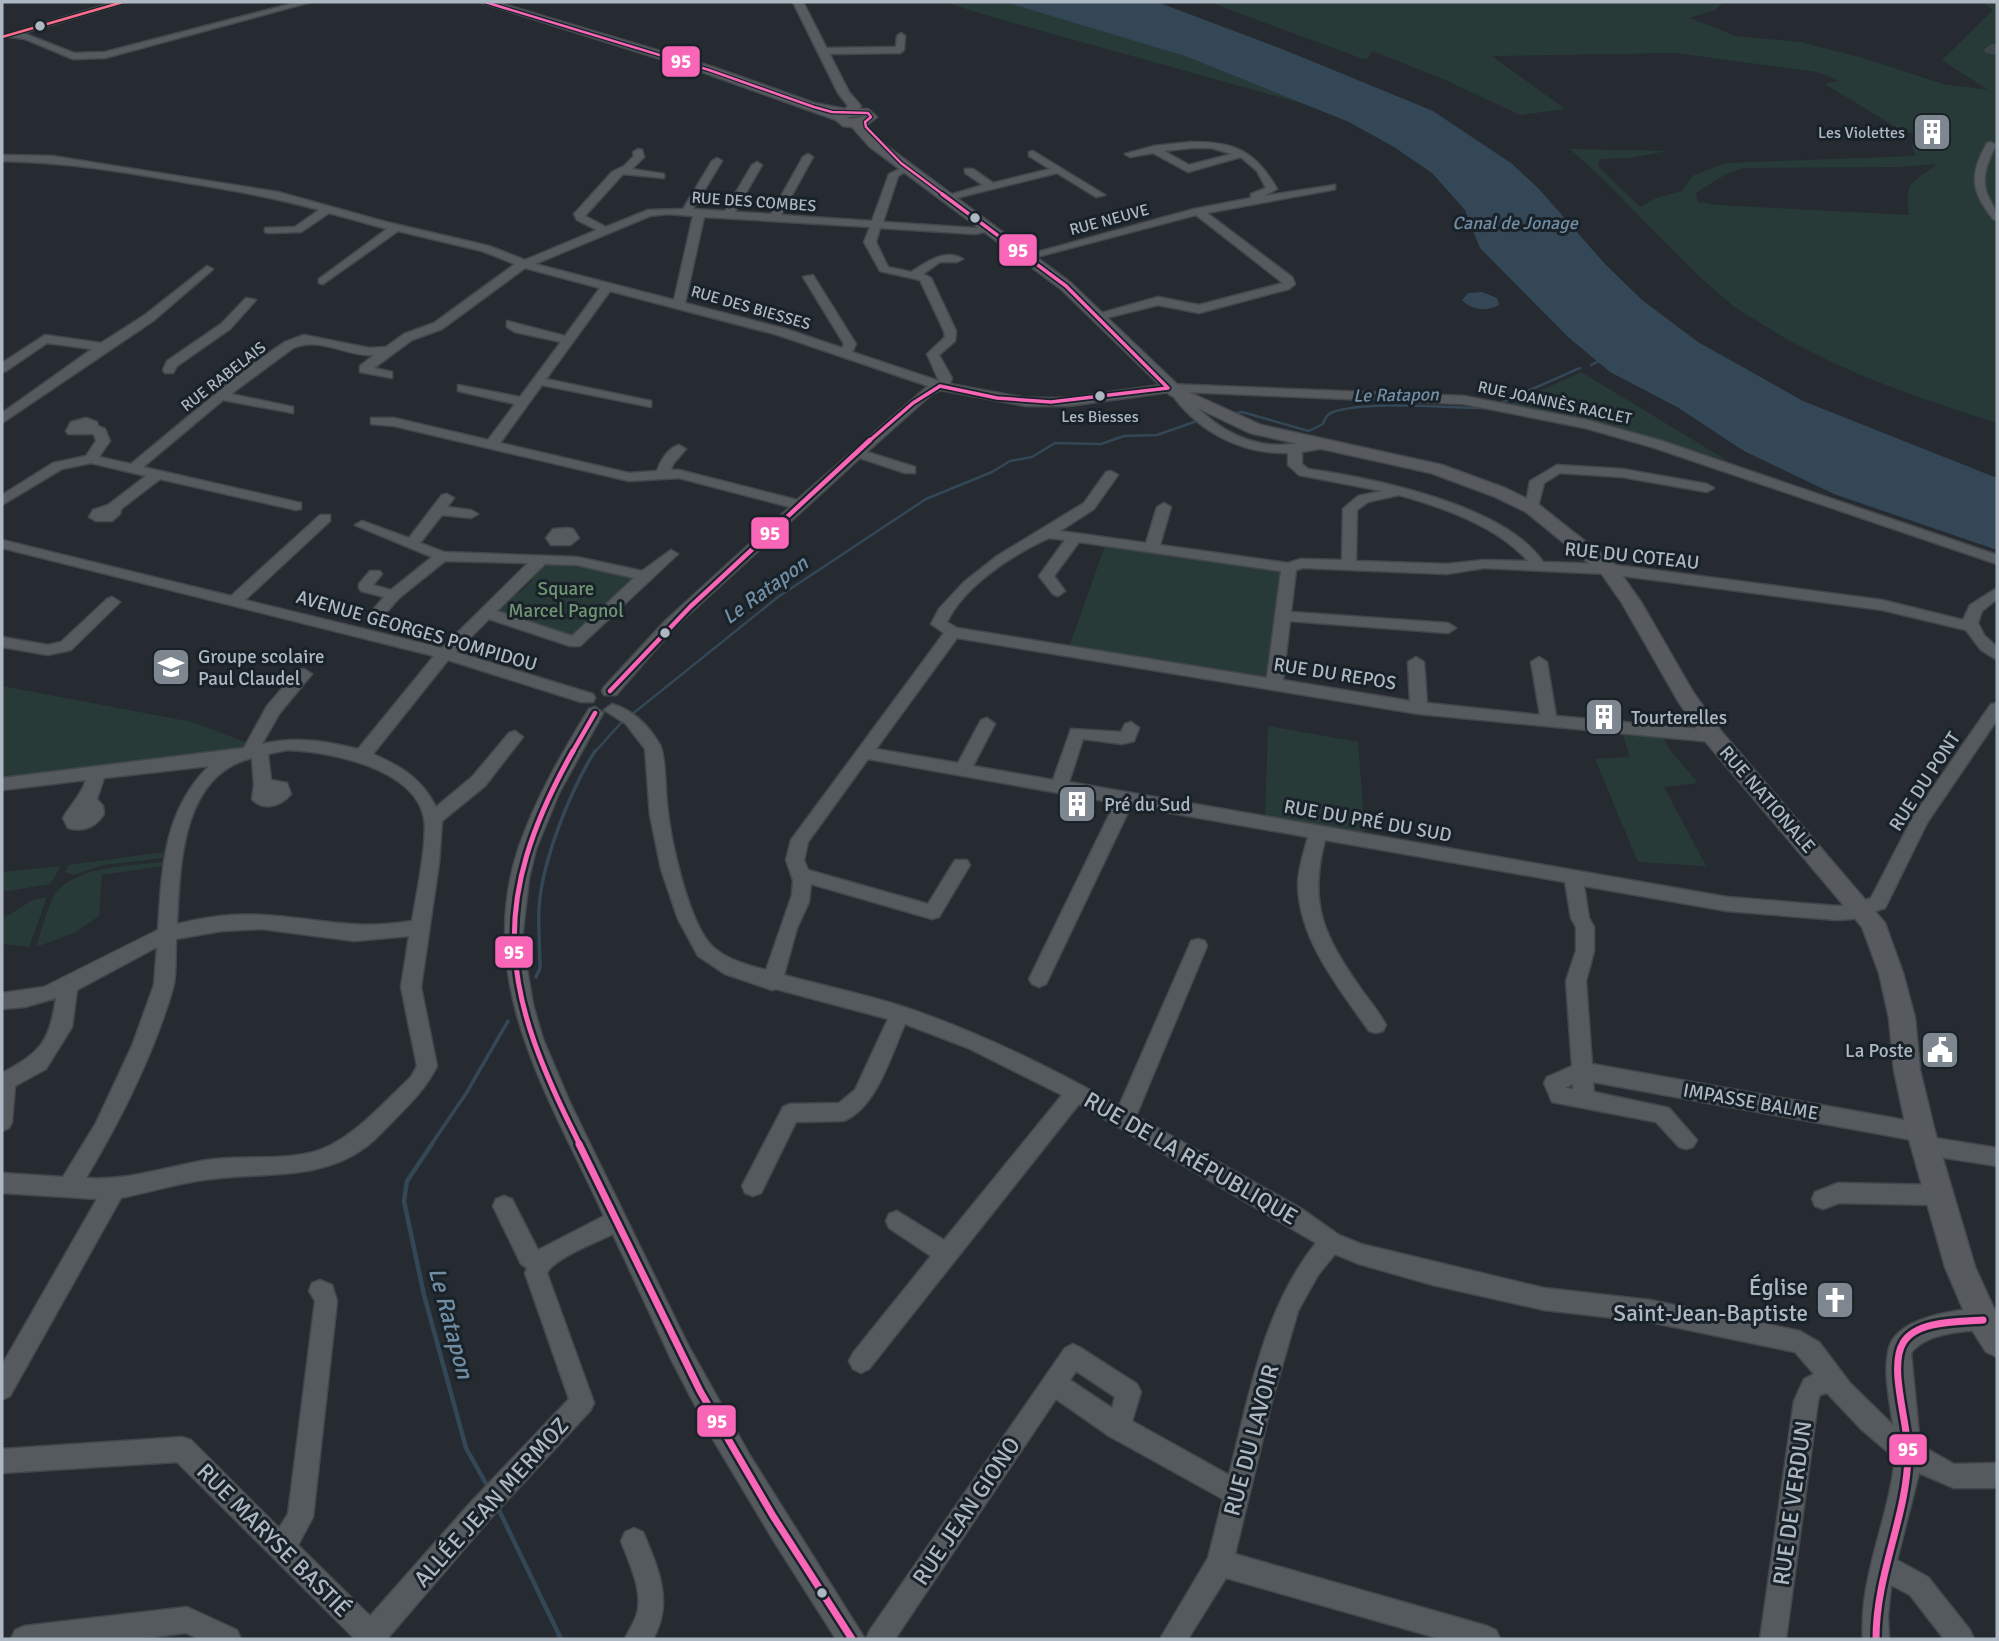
<svg xmlns="http://www.w3.org/2000/svg" width="1999" height="1641" font-family="Signika,sans-serif">
<style>
.green{fill:#283a38;fill-rule:evenodd}
.water{fill:#344756}
.lines{fill:none;stroke-linecap:round;stroke-linejoin:round}
.stream-far2{stroke:#344756;stroke-width:2.5}
.stream-far1{stroke:#344756;stroke-width:3.5}
.stream{stroke:#344756;stroke-width:4.5}
.taxiway{fill:#3f4449;fill-rule:evenodd}
.minor-casing{stroke:#43474b;stroke-width:3}
.major-casing{stroke:#42484d;stroke-width:3}
.minor{fill:#555a5e;fill-rule:evenodd}
.major{fill:#575b60;fill-rule:evenodd}
.bus-1-far4-casing{stroke:#1a2229;stroke-width:5}
.bus-1-far3-casing{stroke:#1a2229;stroke-width:7}
.bus-1-far2-casing{stroke:#1a2229;stroke-width:9}
.bus-1-far1-casing{stroke:#1a2229;stroke-width:10}
.bus-1-casing{stroke:#1a2229;stroke-width:12}
.bus-2-casing{stroke:#1a2229;stroke-width:5}
.bus-1-far4{stroke:#fa66b7;stroke-width:2.5}
.bus-1-far3{stroke:#fa66b7;stroke-width:3.5}
.bus-1-far2{stroke:#fa66b7;stroke-width:4.5}
.bus-1-far1{stroke:#fa66b7;stroke-width:5}
.bus-1{stroke:#fa66b7;stroke-width:7}
.bus-2{stroke:#fb6d88;stroke-width:2.5}
.bus-dot{fill:#aeb8c2;stroke:#1a2229;stroke-width:2.5}
.labels{text-anchor:middle;stroke-width:6;stroke-linejoin:round;paint-order:stroke}
.far-poi-label{font-size:16px;fill:#aeb8c2;stroke:#1a2229;text-anchor:end}
.far-street-label{font-size:16px;fill:#aeb8c2;stroke:#1a2229}
.far-bus-label{font-size:16px;fill:#aeb8c2;stroke:#1a2229}
.far-water-label{font-size:18px;font-style:italic;fill:#718da3;stroke:#1a2229}
.street-label{font-size:19px;fill:#aeb8c2;stroke:#1a2229}
.park-label{font-size:19px;fill:#709573;stroke:#1a2229}
.poi-label{font-size:19px;fill:#aeb8c2;stroke:#1a2229;text-anchor:start}
.water-label{font-size:21px;font-style:italic;fill:#718da3;stroke:#1a2229}
.near-street-label{font-size:23px;fill:#aeb8c2;stroke:#1a2229}
.near-poi-label{font-size:23px;fill:#aeb8c2;stroke:#1a2229;text-anchor:end}
.near-water-label{font-size:24px;font-style:italic;fill:#718da3;stroke:#1a2229}
.line-badge{stroke:#1a2229;stroke-width:2.5}
.badge-label{font-size:19px;text-anchor:middle;font-weight:bold;fill:#fff}
</style>
<rect width="100%" height="100%" fill="#252b30"/>
<path class="green" d="M945 2H1005L1028 7 1185 56 1308 105 992 17Z
M1209 2H1724L1715 10 1689 18 1736 36 1800 42 1863 58 1943 84 1988 90 1942 60 1993 10 1982 2H1997V142L1993 147 1997 149V423C1917 397 1839 372 1767 327 1755 319 1742 313 1731 304 1673 257 1627 198 1570 149L1667 151 1629 158 1600 159 1598 166 1640 207 1656 198 1682 191 1692 176 1725 163 1916 156 1912 147 1915 134 1899 129 1825 84 1839 81 1817 72 1675 53 1492 56 1565 109 1520 115 1441 78 1372 51 1368 58 1363 59ZM1937 164C1910 185 1905 180 1909 215L1718 205 1698 202 1696 193 1726 174 1743 168 1898 167Z
M1581 372 1728 461 1625 429 1507 406Z
M1106 543 1282 570 1272 676 1263 681 1069 647Z
M550 562 631 576 633 585 578 635H563L498 612V607L515 591 520 593 533 580 529 578 542 565Z
M2 686 192 722 248 743 240 750 228 753 2 778Z
M1268 726 1358 742 1365 834 1265 817Z
M1621 729 1662 734 1669 749 1698 783 1664 787 1706 866 1638 862 1595 759 1630 757Z
M164 852 163 858 103 865 74 875 65 872 68 865Z
M163 862 162 866 102 875 99 916 74 933 36 947C41 933 49 900 58 890 83 865 130 866 163 862Z
M61 866 50 884 2 892V872Z
M47 897 29 947 2 944V919L33 900Z"/>
<path class="water" d="M1005 2H1157L1287 51 1433 111 1511 163 1538 188 1606 265 1642 300 1698 342 1803 401 1997 478V550L1834 494 1744 451 1677 407 1610 372 1568 337 1480 248 1465 210 1432 173 1394 147 1349 122 1185 56Z
M1482 292 1497 298 1499 305C1487 312 1471 310 1462 300L1468 293Z"/>
<g class="lines">
<path class="stream-far2" d="M1591 365 1601 360
M1503 402 1580 368
M1232 414 1242 412 1309 431 1323 424C1325 418 1327 414 1333 412 1367 400 1449 408 1488 408
M594 753 620 724 778 597 926 499 992 472 1010 461 1032 457 1055 443 1101 444 1124 436 1157 435 1197 421"/>
<path class="stream-far1" d="M536 977 540 968C540 948 538 928 539 908 542 861 570 791 595 751
M431 1145 467 1092 508 1021"/>
<path class="stream" d="M432 1144 407 1181 404 1201 424 1295 466 1448 489 1489
M497 1506 561 1639"/>
<path class="taxiway" d="M1992 44 1997 45V55L1986 53 1984 49Z"/>
<g class="minor-casing">
<path id="minor" d="M115 2H127L23 33 74 53 105 52 298 2H311L105 58 73 59 25 39 3 36Z
M901 33 905 36 904 50 900 53 825 54 821 51 825 48 896 47 897 36Z
M1191 142C1234 142 1255 150 1277 189L1264 196 1335 185V189L1331 190 1207 213 1292 277 1295 284 1289 289 1199 313 1158 305 1094 321V315L1158 297 1199 305 1283 283 1196 215 1029 259 1023 256 1194 209 1251 198V194L1266 188 1257 171 1241 157 1188 172 1153 153 1130 157 1125 154 1154 146ZM1191 148H1211L1232 154 1189 165 1164 151Z
M1991 142 1996 145C1987 163 1979 181 1990 200 1994 208 1997 211 1997 220L1993 219C1971 191 1969 175 1987 143Z
M638 149 642 150 644 157 632 169 664 174V178L623 174 585 216 606 227 648 210 683 209 712 161 717 158 722 161 693 209 725 211 752 165 757 162 762 165 735 212 771 214 803 157 808 154 813 157 781 215 872 221 889 174 908 165 913 168 898 176 883 222 975 228 995 226V230L975 234 880 228 876 242 888 267 911 272C927 262 945 248 963 259L957 262H940L923 274 931 278 956 331 955 341 939 355 952 378 950 384 1026 398H1068L1168 384 1464 396 1587 420 1662 441 1997 555V564L1652 447 1585 428 1464 404 1183 392C1208 422 1240 445 1280 445 1294 445 1310 440 1324 442V448L1302 452V464L1308 469C1372 478 1505 505 1543 562L1608 564 1882 600 1963 620 1970 605 1997 588V599L1982 611 1978 623 1984 635 1997 647V660L1981 650 1966 630 1882 610 1608 574 1484 568 1447 574 1303 568 1296 570 1291 612 1448 623 1456 628 1448 633 1290 621 1283 680 1410 701 1408 662 1416 657 1424 662 1427 703 1540 715 1531 662 1539 657 1547 662 1556 716 1713 730 1721 736 1713 742 1419 714 957 638 876 749 958 763 981 720 987 718 995 724 973 766 1053 780 1071 729 1121 732 1125 724 1131 722 1139 728 1134 741 1122 744 1083 739 1069 782 1727 897 1837 906 1851 905 1871 898 1914 815 1991 704 1997 703V720L1927 823 1885 908 1852 919 1837 920 1727 911 1584 886 1589 918 1594 927V951L1586 981 1592 1064 1921 1123 1928 1125 1931 1132 1929 1137 1997 1148V1166L1926 1155 1919 1153 1915 1146 1918 1141 1593 1082 1594 1092 1669 1108 1697 1140 1693 1147 1686 1149 1679 1147 1656 1122 1552 1102 1544 1083 1547 1077 1572 1066 1566 981 1576 951V927L1571 918 1565 882 1325 840C1308 904 1324 936 1361 989 1369 1000 1379 1012 1386 1025L1383 1031 1376 1033 1369 1031C1339 988 1299 940 1298 885 1298 869 1304 852 1308 837L1131 806 1046 984 1039 987 1032 984 1029 979 1115 803 868 759 808 842 804 860 808 870 928 904 955 860H967L970 865 939 917 932 919 811 884 809 902 797 928 784 975C823 986 864 994 904 1007 979 1032 1050 1067 1119 1106L1189 946 1191 941 1198 939 1205 941 1207 946 1136 1116 1302 1209 1339 1235 1361 1244 1544 1288 1650 1300 1800 1331 1819 1342 1850 1383 1893 1425C1890 1401 1882 1369 1890 1345 1901 1315 1970 1306 1997 1309V1331C1973 1329 1927 1331 1911 1353L1920 1445 1954 1464 1997 1463V1487L1992 1488H1954L1919 1473 1897 1560 1928 1577 1970 1630 1974 1639H1944L1910 1595 1891 1585 1888 1616 1889 1639H1863C1859 1576 1889 1520 1895 1458L1861 1429 1827 1393 1820 1395 1818 1401 1786 1639H1760L1794 1401 1804 1379 1814 1374 1795 1352 1650 1322 1544 1310 1433 1285 1359 1264 1335 1254 1318 1275 1298 1311 1272 1401 1235 1554 1487 1626 1496 1630 1500 1639H1441L1226 1578 1188 1639H1160L1208 1558 1223 1499 1109 1436 1056 1399 895 1639H866L870 1630 1065 1348 1073 1344 1081 1348 1137 1384 1141 1392 1132 1421 1229 1475C1249 1396 1264 1307 1316 1243L1079 1104 869 1369 861 1373 853 1369 849 1361 853 1353 931 1256 889 1228 886 1221 889 1214 897 1211 944 1240 1062 1095 968 1048 905 1024C891 1055 876 1109 843 1121L796 1122 761 1193 753 1196 745 1193 742 1186 783 1107 790 1104 839 1103 855 1090 888 1019 776 989 772 990 725 974 698 956 678 919 661 869 650 815 645 749 626 724 604 710 612 704C633 710 649 726 660 745 666 757 665 789 667 804 670 838 688 922 712 946 727 960 747 965 766 970L792 895 793 880 786 860 791 840 944 633 931 624 939 609 964 582 997 556 1084 503 1106 472 1111 471 1118 475 1094 509 1060 531 1146 543 1157 507 1164 503 1171 507 1160 545 1288 563 1301 559 1342 560 1343 509 1358 496 1382 491 1299 475 1288 465V453C1240 454 1197 431 1170 392L1068 406H1026L941 390 932 394 867 452 915 467V473H905L860 458 675 627 616 695H604L602 691 604 687 665 621 790 507 679 478 629 481 394 426 371 424V418H394L488 440 515 404 458 391V385L520 397 561 342 515 332 507 327V321L565 336 600 288 525 268 442 329 412 340 374 368 392 372V378L360 372V366L374 355C346 357 321 336 293 348L231 394 293 407V413L223 400 143 467 301 503V509L296 510 160 479 121 509 120 514 112 521H96L89 517 93 510 108 505 146 476 91 463 62 469 2 505V495L53 463 86 456 96 441 94 434H68L66 431 71 422 86 418 97 422 98 426 105 429 110 441 99 457 131 464 248 367 285 342 304 335 369 348 386 347 404 334 434 323 515 264 482 251 398 231 323 284 319 283V279L387 229 329 213 301 232 269 233 265 232V228L295 227 319 210C276 198 233 190 188 183 126 172 65 162 2 161V155L52 156 278 192 386 222 489 246 525 260 597 230 577 220 574 214 612 172 624 166 634 156 633 152ZM668 214 693 216 674 300 535 264 650 216ZM704 217 870 227 864 242 880 271 920 280 944 331 945 337 927 354 939 381 852 352 856 344 813 275 803 277 844 344 842 348 786 329 685 303ZM610 291 778 335 928 386 797 500 679 470H671L673 464 686 449 679 445C668 448 660 461 657 471L629 473 500 443 542 385 651 407V401L546 379ZM1399 495C1442 507 1497 526 1528 561L1484 560 1447 564 1356 561 1357 510 1368 502ZM1049 538 1065 540 1039 576 1053 594 1058 596 1065 591 1054 576 1079 542 1281 571 1267 678 957 628 947 622C965 585 1012 555 1049 538ZM1573 1084V1089L1566 1088V1087ZM1076 1371 1115 1397 1112 1408 1070 1380Z
M1033 151 1105 195 1096 197 1057 173 948 200 943 197 983 185 965 173V169H973L993 183 1050 169 1029 156V152Z
M207 266 213 269 211 271 153 321 2 423V413L92 349 47 343 6 371 2 372V363L45 335 101 343 145 315Z
M246 298 256 300 230 329 177 366 173 373H165L163 370 167 361 221 324Z
M1557 465 1622 469 1707 484 1714 488 1707 492 1622 477 1560 473 1544 483 1537 511H1527L1525 508 1530 481Z
M447 494 454 498 447 507 471 510 478 514 471 518 442 515 420 543 444 552 577 557 642 571 671 550 678 554 580 646H570L489 619 456 652 593 694 595 698 593 702H581L448 660 373 754C402 767 421 778 436 807L472 777 509 733 515 731 523 737 485 786 442 821 439 863 421 987 437 1066C426 1088 411 1103 394 1120 385 1129 376 1139 367 1146 322 1181 263 1172 211 1179 181 1182 150 1192 121 1198L10 1396 2 1400V1365L97 1199 2 1193V1173L63 1177 96 1123 132 1046 154 985 157 947 77 990 72 1027 46 1069 15 1086 12 1122 9 1128 2 1131V1073C40 1053 50 1042 56 998L25 1007 2 1009V993L44 987 158 930C162 870 163 811 209 766L104 778 97 799 103 806 104 814C95 828 83 832 68 828L63 818C71 804 81 796 86 780L2 790V778L244 748 267 706 298 670 304 669 312 674 279 714 262 744C297 736 324 741 358 749L434 656 2 548V540L231 596 320 515H330V521L245 600 442 648 528 563 445 561 399 598 378 622 373 624 365 619 384 597 361 591 359 588V584L370 571H380L382 574 373 585 391 590 432 557 355 525 362 521 409 538 442 495ZM545 564 577 565 634 578 572 636 497 611ZM287 750C328 751 415 768 424 818 428 840 416 897 412 921 352 931 319 918 262 915 234 913 205 917 177 924 180 866 181 775 252 758L254 785 252 799C263 812 281 806 291 794L287 783 271 780 268 754ZM262 929 354 941 409 936 401 987 417 1066 411 1077C385 1101 361 1130 329 1146 296 1163 243 1154 207 1160 166 1167 128 1181 86 1178 121 1119 154 1054 173 988 177 973 175 955 176 939L222 931Z
M568 528 573 529 579 538 570 545H551L546 538 553 529Z
M112 597 120 602 117 605 71 650 48 655 2 647V637L48 645 61 642 107 599Z
M595 707 603 713 559 793 536 849 529 878 522 939 533 1005 543 1039 571 1105 688 1345 749 1454 865 1639H836L775 1543 711 1436 672 1361 613 1234C597 1242 554 1258 547 1273L594 1403 590 1411 489 1520 387 1639H355L177 1462 2 1473V1449L182 1437 191 1440 279 1528 288 1514 315 1301 309 1291 312 1283 320 1280 332 1285 337 1301 313 1517 298 1545 370 1616 471 1502 569 1399 525 1273 527 1268 521 1264 493 1206 496 1199 504 1196 512 1199 538 1250 604 1216C550 1097 473 983 519 847 536 798 562 753 589 709Z
M1838 1183 1939 1185 1947 1188 1950 1195 1947 1202 1939 1205 1839 1203 1823 1209 1815 1206 1812 1199 1815 1192Z
M634 1528 643 1532C658 1568 674 1602 653 1639H625C628 1632 632 1626 635 1619 646 1595 629 1563 621 1541L625 1532Z
M187 1607 237 1630 241 1639H199L186 1633 136 1639H11L15 1630 24 1626Z"/>
</g>
<g class="major-casing">
<path id="major" d="M480 2H496L713 67 814 103 845 109 848 106 838 93 793 2H803L849 92 861 106 859 109H868L877 117 865 126 880 141 1071 283 1182 389 1261 425 1442 465 1505 488 1538 504 1615 565 1641 602 1693 692 1721 731 1885 923 1903 973 1915 1018 1920 1070 1935 1132 1975 1267 1997 1315V1357L1986 1352 1972 1330 1945 1267 1907 1132 1894 1070 1889 1018 1879 973 1862 927 1705 741 1678 701 1622 603 1601 573 1526 512 1493 496 1431 473 1250 433 1170 395 1061 289 870 147 852 127 843 126 836 120 705 73ZM847 117 861 116 863 117 850 119Z"/>
</g>
<use href="#minor" class="minor"/>
<use href="#major" class="major"/>
<g class="bus-1-far4-casing">
<path id="bus-1-far4" d="M485 2 709 70 814 107 832 112 868 113 871 117 865 122 866 127 901 163 945 196"/>
</g>
<g class="bus-1-far3-casing">
<path id="bus-1-far3" d="M942 194 1066 286 1168 388
M940 386 997 398 1051 402 1168 388
M868 442 913 403 940 386"/>
</g>
<g class="bus-1-far2-casing">
<path id="bus-1-far2" d="M610 691 690 607 870 440
M572 753 595 713"/>
</g>
<g class="bus-1-far1-casing">
<path id="bus-1-far1" d="M573 751C486 906 502 992 580 1145"/>
</g>
<g class="bus-1-casing">
<path id="bus-1" d="M579 1144 700 1391 773 1516 852 1639
M1876 1639C1876 1573 1907 1517 1908 1455 1909 1425 1888 1368 1903 1343 1916 1320 1960 1322 1983 1320"/>
</g>
<g class="bus-2-casing">
<path id="bus-2" d="M2 37 123 2"/>
</g>
<use href="#bus-1-far4" class="bus-1-far4"/>
<use href="#bus-1-far3" class="bus-1-far3"/>
<use href="#bus-1-far2" class="bus-1-far2"/>
<use href="#bus-1-far1" class="bus-1-far1"/>
<use href="#bus-1" class="bus-1"/>
<use href="#bus-2" class="bus-2"/>
</g>
<defs>
<g id="building-square" transform="scale(2.0125)"><rect x="-9" y="-9" width="18" height="18" rx="4" fill="#7e878f" stroke="#1a2229"/><path d="M-4-6H4V6H1V3H-1V6H-4ZM-2.5-4.3h1.7v1.8h-1.7ZM.8-4.3h1.7v1.8H.8ZM-2.5-1h1.7V.8h-1.7ZM.8-1h1.7V.8H.8Z" fill="#fff"/></g>
<g id="school-square" transform="scale(2.0125)"><rect x="-9" y="-9" width="18" height="18" rx="4" fill="#7e878f" stroke="#1a2229"/><path d="M0-5L7-2L0 1L-7-2ZM-4 1L0 2.5L4 1V4Q0 6-4 4Z" fill="#fff"/></g>
<g id="civic-square" transform="scale(2.0125)"><rect x="-9" y="-9" width="18" height="18" rx="4" fill="#7e878f" stroke="#1a2229"/><path d="M-.6-6.5H3V-4.5H.6V-3L4-1V1h2V6H-6V1h2V-1L-.6-3ZM-1.2 2.5V6h2.4V2.5Z" fill="#fff"/></g>
<g id="church-square" transform="scale(2.0125)"><rect x="-9" y="-9" width="18" height="18" rx="4" fill="#7e878f" stroke="#1a2229"/><path d="M-1.2-6h2.4v3.5h3.3v2.4h-3.3V6h-2.4V-.1h-3.3v-2.4h3.3Z" fill="#fff"/></g>
</defs>
<g fill-rule="evenodd">
<use href="#building-square" x="1932" y="132"/>
<use href="#school-square" x="171" y="667"/>
<use href="#building-square" x="1604" y="717"/>
<use href="#building-square" x="1077" y="804"/>
<use href="#civic-square" x="1940" y="1050"/>
<use href="#church-square" x="1835" y="1300"/>
</g>
<g class="bus-dot">
<circle cx="40" cy="26" r="6"/>
<circle cx="975" cy="218" r="6"/>
<circle cx="1100" cy="396" r="6"/>
<circle cx="665" cy="633" r="6"/>
<circle cx="822" cy="1593" r="6"/>
</g>
<g class="labels">
<g class="far-poi-label">
<text x="1905" y="138">Les Violettes</text>
</g>
<g class="far-street-label">
<text transform="translate(754 201) rotate(4)" y="6">RUE DES COMBES</text>
<text transform="translate(1109 219) rotate(-15)" y="6">RUE NEUVE</text>
<text transform="translate(751 307) rotate(16)" y="6">RUE DES BIESSES</text>
<text transform="translate(223 376) rotate(-38)" y="6">RUE RABELAIS</text>
<text transform="translate(1555 402) rotate(12)" y="6">RUE JOANNÈS RACLET</text>
</g>
<g class="far-bus-label">
<text x="1100" y="422">Les Biesses</text>
</g>
<g class="far-water-label">
<text x="1515" y="229">Canal de Jonage</text>
<text transform="translate(1396 395) rotate(-1)" y="6">Le Ratapon</text>
</g>
<g class="street-label">
<text transform="translate(1632 555) rotate(6)" y="7">RUE DU COTEAU</text>
<text transform="translate(417 630) rotate(16)" y="7">AVENUE GEORGES POMPIDOU</text>
<text transform="translate(1335 673) rotate(9)" y="7">RUE DU REPOS</text>
<text transform="translate(1924 781) rotate(-57)" y="7">RUE DU PONT</text>
<text transform="translate(1768 799) rotate(49)" y="7">RUE NATIONALE</text>
<text transform="translate(1368 820) rotate(10)" y="7">RUE DU PRÉ DU SUD</text>
<text transform="translate(1751 1101) rotate(10)" y="7">IMPASSE BALME</text>
</g>
<g class="park-label">
<text x="566" y="595">Square<tspan x="566" dy="22">Marcel Pagnol</tspan></text>
</g>
<g class="poi-label">
<text x="198" y="663">Groupe scolaire<tspan x="198" dy="22">Paul Claudel</tspan></text>
<text x="1631" y="724">Tourterelles</text>
<text x="1104" y="811">Pré du Sud</text>
<text x="1913" y="1057" text-anchor="end">La Poste</text>
</g>
<g class="water-label">
<text transform="translate(765 590) rotate(-36)" y="7">Le Ratapon</text>
</g>
<g class="near-street-label">
<text transform="translate(1191 1158) rotate(30)" y="8">RUE DE LA RÉPUBLIQUE</text>
<text transform="translate(1251 1440) rotate(-75)" y="8">RUE DU LAVOIR</text>
<text transform="translate(491 1502) rotate(-48)" y="8">ALLÉE JEAN MERMOZ</text>
<text transform="translate(1792 1503) rotate(-82)" y="8">RUE DE VERDUN</text>
<text transform="translate(966 1511) rotate(-56)" y="8">RUE JEAN GIONO</text>
<text transform="translate(274 1540) rotate(45)" y="8">RUE MARYSE BASTIÉ</text>
</g>
<g class="near-poi-label">
<text x="1808" y="1295">Église<tspan x="1808" dy="26">Saint-Jean-Baptiste</tspan></text>
</g>
<g class="near-water-label">
<text transform="translate(451 1323) rotate(75)" y="8">Le Ratapon</text>
</g>
</g>
<g class="line-badge">
<rect x="661" y="45" width="40" height="33" rx="7" fill="#fa66b7"/>
<rect x="998" y="233" width="40" height="34" rx="7" fill="#fa66b7"/>
<rect x="750" y="516" width="40" height="34" rx="7" fill="#fa66b7"/>
<rect x="494" y="935" width="40" height="34" rx="7" fill="#fa66b7"/>
<rect x="696" y="1404" width="41" height="34" rx="7" fill="#fa66b7"/>
<rect x="1888" y="1433" width="40" height="33" rx="7" fill="#fa66b7"/>
</g>
<g class="badge-label">
<text x="681" y="68">95</text>
<text x="1018" y="257">95</text>
<text x="770" y="540">95</text>
<text x="514" y="959">95</text>
<text x="717" y="1428">95</text>
<text x="1908" y="1456">95</text>
</g>
<rect width="1999" height="1641" fill="none" stroke="#aeb8c2" stroke-width="7"/>
</svg>
